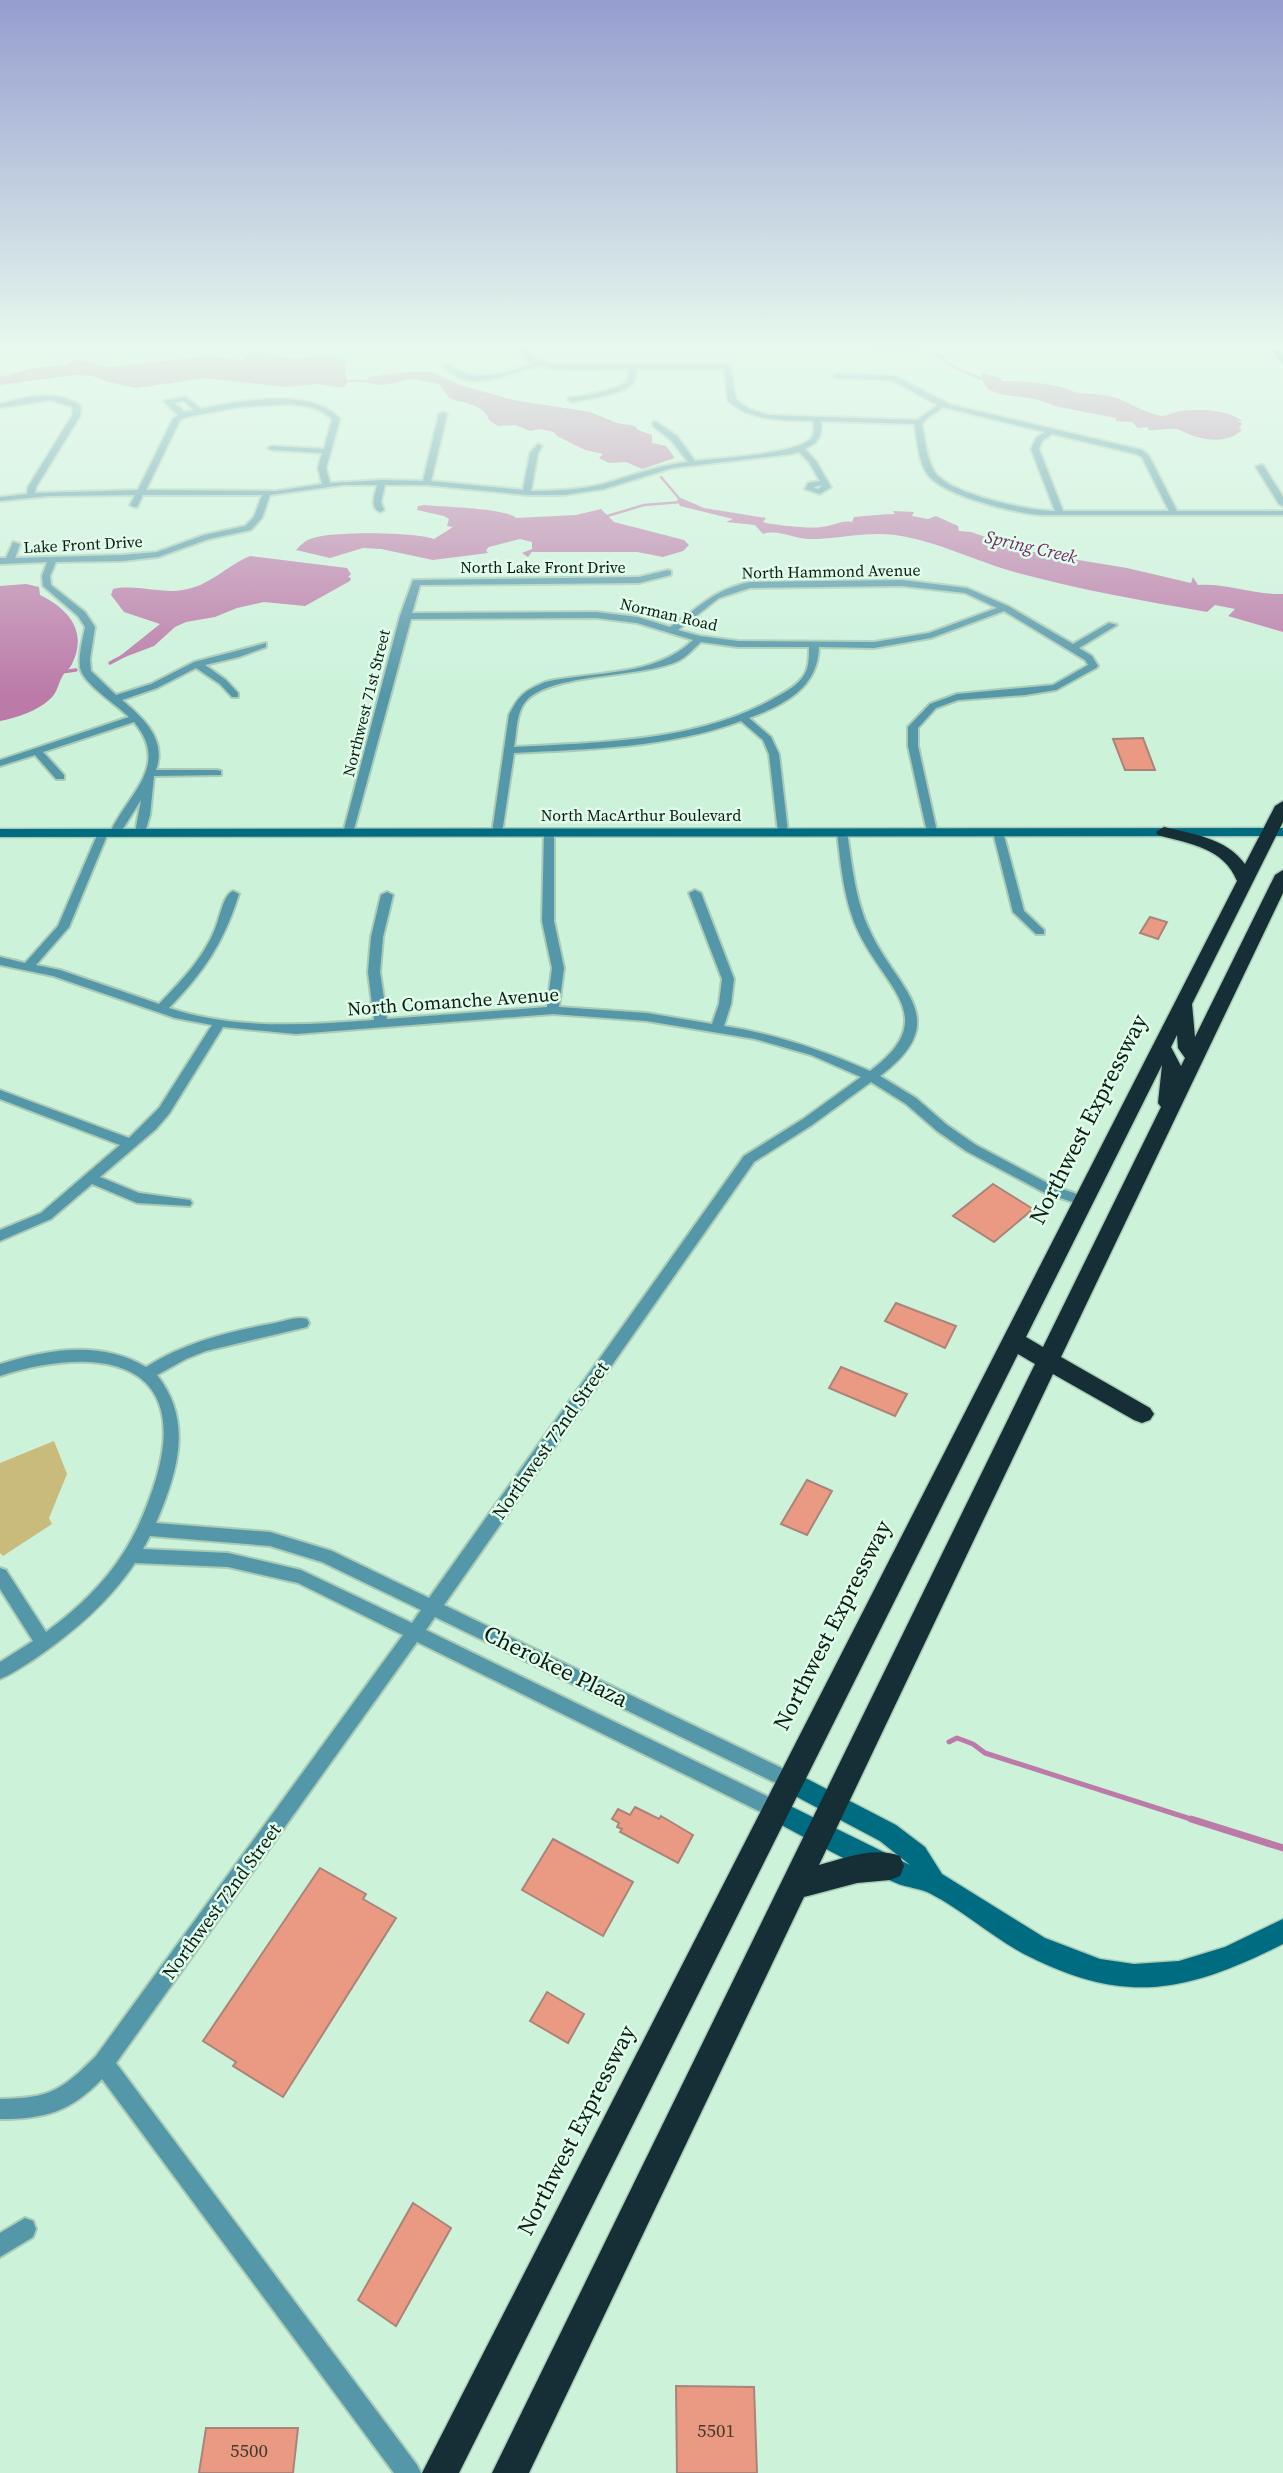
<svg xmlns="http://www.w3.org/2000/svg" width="1283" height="2473" font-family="'Source Serif 4',serif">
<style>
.green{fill:#c8bb7c}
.water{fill:#bc7aa9}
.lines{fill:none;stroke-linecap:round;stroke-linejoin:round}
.stream-far3{stroke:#bc7aa9;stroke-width:2.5}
.stream-far2{stroke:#bc7aa9;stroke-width:3.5}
.stream-far1{stroke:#bc7aa9;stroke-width:5}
.stream{stroke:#bc7aa9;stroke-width:7}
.building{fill:#ea9a82;stroke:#ab8479;stroke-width:2}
.street-casing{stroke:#aacbb6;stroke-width:4}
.secondary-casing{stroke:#aacbb6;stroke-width:3}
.highway-casing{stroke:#aacbb6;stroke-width:3}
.street{fill:#5497a9;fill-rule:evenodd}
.secondary{fill:#006c81;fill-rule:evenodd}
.highway{fill:#162e35;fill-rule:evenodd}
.labels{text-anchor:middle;stroke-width:5;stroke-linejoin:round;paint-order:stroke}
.far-street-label{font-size:16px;fill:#0e1c14;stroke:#dffdea}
.far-water-label{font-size:18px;font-style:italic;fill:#752663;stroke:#dffdea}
.street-label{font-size:19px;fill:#0e1c14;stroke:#dffdea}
.near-number-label{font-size:19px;fill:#453c30}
.near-street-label{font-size:23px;fill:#0e1c14;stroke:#dffdea}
</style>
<rect width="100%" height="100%" fill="#ccf2da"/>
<path class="green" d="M54 1441 67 1474 49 1518 52 1524 3 1556 0 1553V1463Z"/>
<path class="water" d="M250 352H264L268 355 292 358 330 356 344 360 345 363 347 383 343 388 317 384 285 387 206 378 137 388 108 382 92 376 75 375 0 385V377L34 368 65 365 77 359 109 367 208 356 243 360Z
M407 372H432L460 385 513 400 590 412 617 423 635 426 638 430 652 435V443L666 446 675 458 642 469 626 462 609 463 599 458 603 454 585 450 557 436 554 432 539 429 530 431 515 425 498 426 489 420C484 403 463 404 449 398L439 384 413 379 383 385 366 383 369 377Z
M982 373 1001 378V381C1021 381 1046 383 1065 388 1070 389 1074 393 1080 393 1091 394 1107 394 1117 398 1130 403 1147 414 1162 416 1166 416 1174 412 1181 411 1201 409 1227 409 1242 421H1237L1242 423 1239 429 1242 430C1224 447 1195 438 1182 431 1174 426 1157 431 1148 430V427L1138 428 1132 422 1116 421V418L1059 407 1035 399 999 394 988 389 982 380Z
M681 498 704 508 766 518 763 522C772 525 812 529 821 527 834 526 841 520 852 522L854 517C868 516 881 514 895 514L893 511 914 512 912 516 928 519 936 516 958 526 959 531 971 532 1015 547 1029 544 1028 548 1031 552H1050L1060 557 1127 568 1191 583 1193 577 1198 585C1227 583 1254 595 1283 594V632L1228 616 1235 609 1215 605 1207 612C1144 601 1081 590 1018 573 977 562 938 541 895 535 867 531 839 539 810 539 794 539 778 529 763 534L755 525 726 522 733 519 680 506 677 500Z
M424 505C443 507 505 508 516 518L576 515 601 509 614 522 684 540 689 545 683 551 663 557 637 552H532L528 557 522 553 532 549V542L520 539 489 547 486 550 488 553 433 560 381 549 363 548 330 558 296 550C301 545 305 540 313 538 333 531 415 532 434 539L453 527 447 526 449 519 444 516 417 510 418 506Z
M250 556 347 568 351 574 348 577 351 578 350 581 305 606 264 602 237 608 215 617 186 622 175 627 154 646 125 657 120 656 160 624 124 612 111 595 113 589C135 584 161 594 183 590 210 586 226 566 250 556Z
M26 584 39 587 40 595C69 609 88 632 72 664 70 669 64 672 62 677 58 684 57 694 49 700 37 711 16 718 0 721V586Z"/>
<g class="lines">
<path class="stream-far3" d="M850 349 925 351 940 356 953 367 987 381
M342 381H372
M661 477 683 503
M604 517 644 505 681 502"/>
<path class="stream-far2" d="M110 663 127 654
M61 672 76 670"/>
<path class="stream-far1" d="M949 1742 957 1738 973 1744 985 1753 1197 1821"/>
<path class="stream" d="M1191 1819 1283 1848"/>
</g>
<path class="building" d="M1143 738 1155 770H1125L1113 739Z
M1150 917 1167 922 1158 939 1140 933Z
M993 1184 1033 1209 994 1242 953 1216Z
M896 1303 956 1326 945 1348 885 1321Z
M841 1367 907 1394 895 1416 829 1388Z
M807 1480 832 1491 807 1535 781 1524Z
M635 1807 659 1819 661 1816 693 1835 678 1863 620 1832 622 1829 617 1827 619 1823 612 1819 618 1809 630 1815Z
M553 1839 633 1882 603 1936 522 1890Z
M320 1868 366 1894 363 1899 396 1918 283 2097 233 2066 236 2062 203 2041Z
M547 1992 584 2014 568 2043 530 2021Z
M413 2203 451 2228 396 2326 358 2300Z
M676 2386 754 2387 757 2473H677Z
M206 2428H298L293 2473H199Z"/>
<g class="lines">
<g class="street-casing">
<path id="street" d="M520 349H526L536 359 556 365H730L736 400 749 409 768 415 917 420 938 405 891 380 837 378 833 376 837 374 895 376 951 405 1142 450 1149 456 1177 511H1283V515H1041C1015 513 945 496 929 476 918 463 918 440 914 424L821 421C822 437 819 442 805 449L816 461 831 487 820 494 805 489 808 483 820 481 809 462 799 452 792 454 672 468 604 489 564 495H527L426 485H385L381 502 384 510 380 512C369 507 375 495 377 485H343L270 495 262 518 251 530 209 539 158 557 122 561 56 562 50 576 51 585 85 612 95 627 90 659 91 671 116 695 151 684 194 662 266 643V647L239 657 205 665 226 680 238 693V697H232L220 684 196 668 157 688 122 700C143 718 167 739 156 770H217L221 771V775L154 776 150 815 145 833 140 836 135 833 141 800 119 835 115 836 110 833C128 793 171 766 134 722L43 752 64 775V779H56L35 755 0 766V760L129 717C117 705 87 686 81 671 77 659 83 639 85 627L78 616 43 586 42 576 47 562 0 564V558H6L13 542 20 544 15 558 122 555 157 552 204 535 245 526 254 517 262 495H143L137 507H134L130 505 135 495 49 496 0 501V497L27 494 28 487 72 416 73 407 50 400 0 408V404C26 397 57 389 81 406L80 416 36 487 35 493 138 490 173 419 178 415 164 401 186 397 201 409C239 401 312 387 340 419L326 468 330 483 382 480 423 481 439 414 443 412 447 414 431 481 523 490 530 453 538 444 542 446 538 453 531 491C555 491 579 490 603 484 631 476 659 465 688 462L671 440 653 426V422H656L677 436 695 461C718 458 802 454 812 437 815 432 814 426 813 421 783 420 752 422 728 401L724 369H636C636 370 636 379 635 380 630 394 586 399 572 402L568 400 569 398C581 396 623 390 628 380 629 379 628 371 628 369 605 369 580 371 557 369 552 369 546 366 541 366 507 370 474 398 443 366L450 364C474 386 507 372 535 364L530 363ZM184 401 194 410 185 412 174 403ZM289 404C306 406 320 407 332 419L324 449 272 446 268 448 272 450 322 453 318 468 322 484 276 491 146 490 180 420 186 417 240 407ZM943 407 1045 432 1036 438 1031 449 1055 511C1029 511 947 494 934 471 926 457 925 439 922 424L926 419ZM1052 434 1136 454 1142 457 1169 511H1063L1039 449 1042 441ZM822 485 819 489 814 488V487Z
M1260 465H1263L1283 497V506L1279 504 1256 467Z
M668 570 671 571V575L639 583 420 585 412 613 596 612 638 617 670 627C701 607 712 590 750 582L902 580 967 588 1008 606 1073 644 1109 623 1117 625 1079 648 1092 656 1098 666 1096 668 1056 690 1025 695 958 700 936 708 918 728V746L937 832 936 834 932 835 927 832 908 746V727L930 704 957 694 1053 685 1088 665 1085 660 1004 611 931 638 874 648 819 647C818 688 784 705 749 718L771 737 779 754 788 832 787 834 783 835 778 832 769 754 763 740 741 721C669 748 589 749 514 753L502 833 497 836 492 833 509 715C519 695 524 691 545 682 594 671 655 677 693 640L637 623 596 618 411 619 353 833 352 835H344L343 833 400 616 413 580 639 577ZM902 586 965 593 997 608 929 633 874 642 738 641 700 636 678 630 719 598 750 588ZM701 642 738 647H809C809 658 809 670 802 678 795 688 781 694 771 700 694 742 601 742 514 747 517 732 516 712 526 701 551 673 638 678 676 662 686 658 693 649 701 642Z
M842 829 847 832C852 865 855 900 870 931 896 989 956 1019 880 1076L916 1098 947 1125 976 1145 1053 1186 1089 1198 1091 1201 1084 1206 1043 1192 966 1151 937 1131 906 1104 871 1082 812 1125 754 1162 444 1605 796 1775 799 1781 796 1787 790 1790 784 1787 435 1617 426 1630 783 1804 785 1810 783 1816 776 1819 769 1816 417 1642 116 2063 417 2465 421 2473H394L102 2079C70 2112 45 2119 0 2119V2099C50 2098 61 2091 96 2056L403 1635 298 1583 228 1567 135 1563C108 1603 73 1633 33 1660 22 1667 12 1674 0 1679V1662L33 1641 0 1589V1568L6 1570 46 1632C76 1610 104 1584 124 1552 138 1530 148 1505 156 1479 193 1354 90 1347 0 1376V1364C48 1349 101 1340 146 1367 185 1342 231 1331 275 1323 285 1321 297 1316 307 1319L309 1323 307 1327 206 1351 186 1359 157 1375C194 1422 177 1473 156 1523L270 1532 332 1551 429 1598 744 1156 803 1119 861 1077 811 1055 755 1039 647 1021 553 1014 296 1034 223 1027 169 1114 156 1129 100 1177 139 1193 190 1200 192 1203 190 1206 137 1203 92 1184 51 1219 0 1241V1230L41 1213 120 1145 0 1099V1090L129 1138 159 1108 212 1025 175 1018 53 976 0 965V957L25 963 58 926 98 833 103 830 108 833 69 927 36 965 60 970 159 1004C181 981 203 959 215 929 220 918 223 895 233 891L239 894C224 942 204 972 169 1008 235 1030 307 1025 374 1020L368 972 371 937 381 895 387 892 393 895 383 937 380 972 387 1019 547 1007 552 968 542 921 544 833 549 830 554 833V921L564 968 559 1007 647 1013 712 1024 719 1004 722 979 689 893 695 890 701 893 734 979 731 1004 724 1026C775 1034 822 1050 870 1071 942 1018 885 988 859 933 844 902 841 866 837 832ZM150 1536 270 1546 322 1562 421 1610 412 1623 301 1570 228 1553 143 1549Z
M998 829 1003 832 1024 911 1044 930V934H1036L1013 912 993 832Z
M25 2218 33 2221 36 2229 33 2237 0 2257V2233Z"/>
</g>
<g class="secondary-casing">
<path id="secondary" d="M1270 349H1278L1283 355V364Z
M1283 828V836L0 837V829Z
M790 1770 896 1825 925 1847 942 1874 1045 1938 1100 1959 1134 1964 1179 1961 1225 1947 1283 1919V1944C1189 1991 1128 2006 1030 1957 995 1940 966 1912 931 1894 921 1888 907 1888 896 1883 852 1864 810 1840 768 1818L764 1810 768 1802 776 1799 910 1865 880 1841 782 1789 779 1781 782 1773Z"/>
</g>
<g class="highway-casing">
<path id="highway" d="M1283 801V822L1192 1004 1195 1037 1275 875 1283 870V893L1061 1357 1150 1408 1154 1414 1150 1420 1142 1423 1134 1420 1053 1374 819 1865C844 1858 876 1846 900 1856L904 1866 900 1876 890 1880 857 1883 804 1897 529 2473H492L1035 1364 1018 1354 459 2473H422L1237 881C1224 848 1190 844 1158 835L1156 832 1164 827C1193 834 1226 838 1245 864L1275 806ZM1177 1035 1178 1048 1185 1058 1181 1066 1171 1047ZM1162 1065 1158 1103 1161 1107 1043 1347 1026 1337Z"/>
</g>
<use href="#street" class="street"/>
<use href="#secondary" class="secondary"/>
<use href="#highway" class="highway"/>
</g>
<linearGradient id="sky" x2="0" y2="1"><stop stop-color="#969dcf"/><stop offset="0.5" stop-color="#e8f9ee"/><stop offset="1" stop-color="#e8f9ee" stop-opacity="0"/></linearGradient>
<rect width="1283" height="695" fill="url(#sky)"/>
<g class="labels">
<g class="far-street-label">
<text transform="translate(83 544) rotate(-3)" y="6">Lake Front Drive</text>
<text x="543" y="573">North Lake Front Drive</text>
<text transform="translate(831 571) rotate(-1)" y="6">North Hammond Avenue</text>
<text transform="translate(669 614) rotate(13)" y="6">Norman Road</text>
<text transform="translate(366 703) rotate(-76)" y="6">Northwest 71st Street</text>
<text x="641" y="821">North MacArthur Boulevard</text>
</g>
<g class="far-water-label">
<text transform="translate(1031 547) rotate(13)" y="6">Spring Creek</text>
</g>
<g class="street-label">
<text transform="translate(453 1001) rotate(-4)" y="7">North Comanche Avenue</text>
<text transform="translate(550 1440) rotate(-55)" y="7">Northwest 72nd Street</text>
<text transform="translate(221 1901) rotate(-54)" y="7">Northwest 72nd Street</text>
</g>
<g class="near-number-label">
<text x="716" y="2437">5501</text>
<text x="249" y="2457">5500</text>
</g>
<g class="near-street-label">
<text transform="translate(1088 1119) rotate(-63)" y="8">Northwest Expressway</text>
<text transform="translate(832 1625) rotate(-63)" y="8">Northwest Expressway</text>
<text transform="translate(556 1666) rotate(26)" y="8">Cherokee Plaza</text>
<text transform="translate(576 2130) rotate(-63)" y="8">Northwest Expressway</text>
</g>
</g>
</svg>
